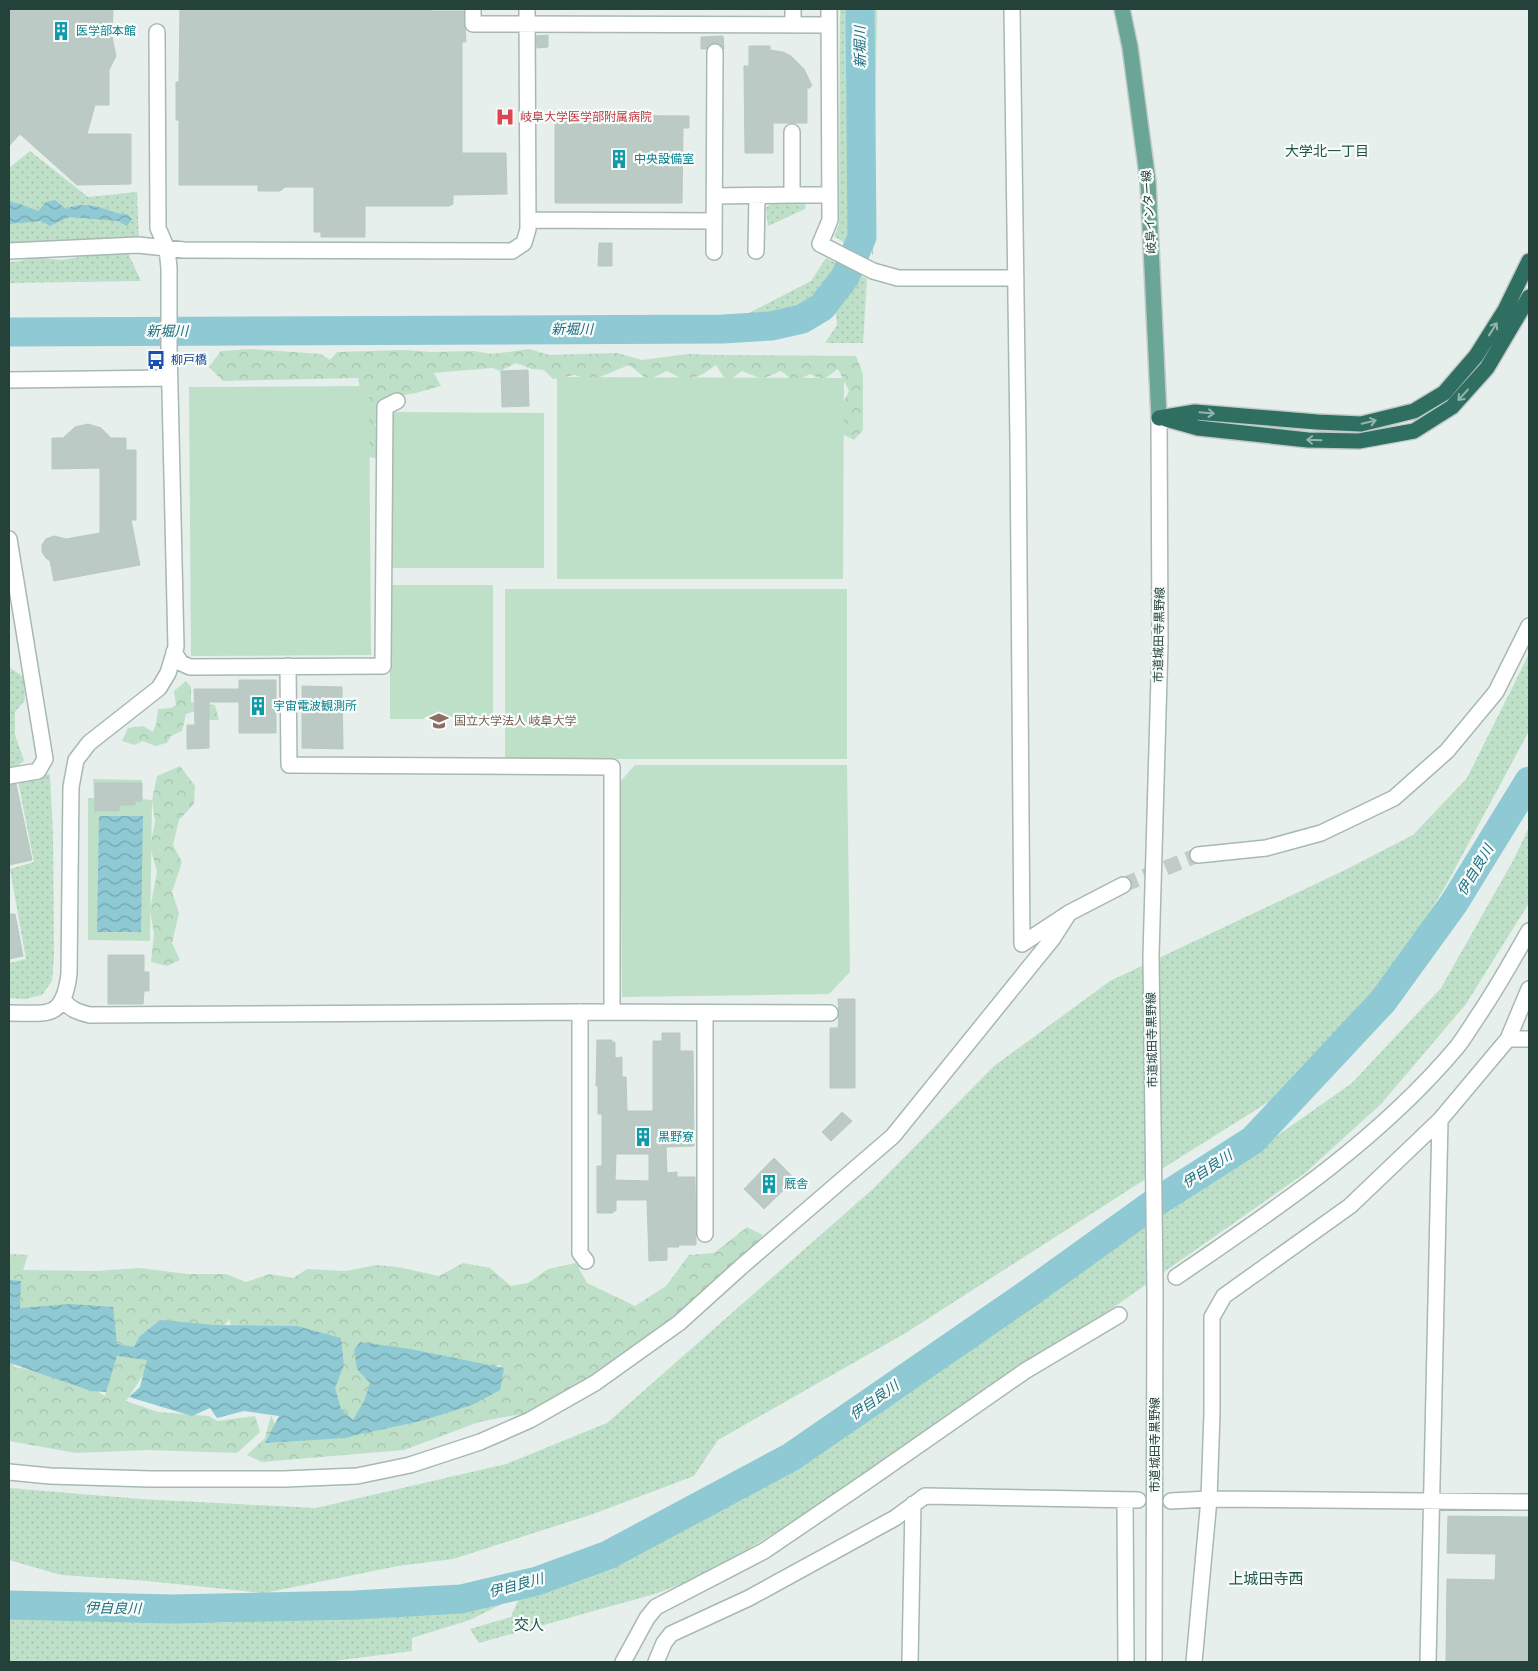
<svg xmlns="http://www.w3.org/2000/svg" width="1538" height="1671" font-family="Manrope,'Noto Sans JP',sans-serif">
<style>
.grass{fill:url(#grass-dots)}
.forest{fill:url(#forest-crowns)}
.pitch{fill:#bfe0c8}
.water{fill:url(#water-waves)}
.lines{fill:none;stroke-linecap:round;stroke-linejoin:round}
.river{stroke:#8ec9d4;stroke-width:29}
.building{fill:#bbcac4;stroke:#b8c9c2;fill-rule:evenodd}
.minor-tunnel{stroke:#bfccc8;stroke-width:15;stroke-dasharray:15 8;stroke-linecap:butt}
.minor-casing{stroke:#a8b8b2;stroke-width:18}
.major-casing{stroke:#c2cac8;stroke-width:18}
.highway-casing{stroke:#c2cac8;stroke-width:18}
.minor{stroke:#fff;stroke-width:15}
.major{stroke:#6aa596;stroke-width:15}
.highway{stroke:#2f6f62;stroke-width:15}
.oneway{stroke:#93b5ae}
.labels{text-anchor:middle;stroke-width:4.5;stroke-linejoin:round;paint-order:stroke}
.culture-label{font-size:12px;fill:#0d838f;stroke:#f7fbf9;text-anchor:start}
.health-label{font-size:12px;fill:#be3a42;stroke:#f7fbf9;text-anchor:start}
.street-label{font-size:12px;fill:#24423a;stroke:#f7fbf9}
.transit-label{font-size:12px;fill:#164399;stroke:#f7fbf9;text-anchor:start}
.education-label{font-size:12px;fill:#785e54;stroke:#f7fbf9;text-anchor:start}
.water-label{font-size:14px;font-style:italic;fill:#1c6f80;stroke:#f7fbf9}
.neighbourhood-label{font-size:14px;fill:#1f5548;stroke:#f7fbf9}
.quarter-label{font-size:15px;fill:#1f5548;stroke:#f7fbf9}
</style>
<defs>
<pattern id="grass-dots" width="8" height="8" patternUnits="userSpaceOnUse" patternTransform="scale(1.25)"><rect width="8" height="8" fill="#bfe0c8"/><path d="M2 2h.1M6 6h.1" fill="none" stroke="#a4c1ad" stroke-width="1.8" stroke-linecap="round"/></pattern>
<pattern id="forest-crowns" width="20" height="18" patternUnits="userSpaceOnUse" patternTransform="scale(1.25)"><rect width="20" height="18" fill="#bfe0c8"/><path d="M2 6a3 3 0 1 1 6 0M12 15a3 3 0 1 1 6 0" fill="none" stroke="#a4c1ad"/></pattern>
<pattern id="water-waves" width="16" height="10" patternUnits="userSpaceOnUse" patternTransform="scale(1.25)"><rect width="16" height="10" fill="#8ec9d4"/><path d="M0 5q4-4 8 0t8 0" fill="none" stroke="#74a5ad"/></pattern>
</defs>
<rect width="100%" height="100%" fill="#e6efeb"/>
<path class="grass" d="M840 9H855L857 235 851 247 834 236 839 225Z
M866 9H877L873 257 867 233Z
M30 151 88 197 137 192 139 240 9 247V168Z
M806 201 805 209 768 226 766 208 773 202Z
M128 253 141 281 9 283V262L20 261 34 257 61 260 97 254Z
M826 258 867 279 863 343H825L837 325 836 314 799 308 751 327 745 315 811 281Z
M1529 654V731L1445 887 1392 974 1294 1086 1141 1182 904 1334 718 1440 694 1476 593 1514 453 1559 398 1566 264 1593 147 1581 61 1575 9 1560V1488L141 1499 316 1508 506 1464 607 1423 874 1188 994 1066 1110 981 1345 870 1413 835 1467 778Z
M9 667 24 677 25 700 15 712V735L24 760 17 767 9 768Z
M50 774 53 836 54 957 52 981 42 995 25 999 9 998V963L26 959 10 869 34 862 18 781Z
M1529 827V903L1466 1004 1381 1104 1305 1173 1114 1307 864 1478 709 1573 658 1593 479 1643 470 1629 511 1617 521 1593 609 1564 702 1516 994 1327 1055 1282 1223 1174 1352 1083 1441 988 1514 859Z
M499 1596 510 1600 470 1620 412 1638V1651L326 1662H9V1597L221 1623 422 1608Z"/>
<path class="forest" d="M252 349 321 354 330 360 337 352 404 350 431 352 474 351 492 354 530 349 549 355 617 353 642 360 688 354 716 355 856 356 863 374V430L854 440 840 433 839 410 849 391 838 369 823 380 810 374 795 382 781 371 762 379 742 371 727 382 716 365 703 374 686 381 667 371 648 380 629 365 590 381 575 375 553 379 544 370 532 369 516 363 500 371 493 368 434 373 441 386 416 393 381 399 385 404 375 425 383 438 378 459 365 456 363 405 358 378 223 381 209 367 221 351Z
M186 681 191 687V702L215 705 219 720H208L198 710 186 714 182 731 171 736 167 743 155 746 143 741 134 745 122 741 128 728 143 726 153 732 156 724 158 709 171 708 176 705 174 691Z
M180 766 195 786 194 804 179 820 173 845 182 862 172 892 179 913 172 943 180 960 167 966 151 962 154 934 150 910 157 872 150 846 155 822 152 800 157 776Z
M747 1227 763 1235 735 1267 708 1288 673 1324 570 1393 537 1411 479 1422 404 1450 262 1462 247 1455 265 1438 271 1415 278 1431 273 1442 293 1439 361 1434 437 1411 466 1392 468 1400 483 1396 498 1386 501 1365 488 1367 479 1372 465 1365 445 1363 424 1355 410 1359 393 1360 382 1345 377 1349 367 1343 359 1354 374 1392 363 1416 346 1426 327 1387 340 1371 339 1340 311 1336 290 1339 275 1332 255 1341 231 1339 230 1319 212 1337 163 1327 143 1349 117 1347 110 1329V1314L58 1311 14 1310 11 1298V1284L9 1285V1254L28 1255 23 1270 96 1271 139 1268 188 1274H226L246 1282 270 1274 293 1278 307 1269 346 1271 376 1265 398 1267 439 1276 463 1263 490 1268 511 1286 528 1283 548 1269 576 1263 587 1283 635 1306 666 1286 689 1255 714 1253Z
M9 1350 14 1367 77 1378 105 1396 111 1359 132 1352 153 1360 126 1401 158 1412 209 1416 217 1421 255 1416 260 1432 237 1453 148 1450 76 1453 9 1441Z"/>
<path class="pitch" d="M557 377 844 378 843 579H557Z
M369 386 371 655 191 656 189 387Z
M390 412 544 413V568H390Z
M390 585H493V719H390Z
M505 589H847V759H505Z
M635 765H847L850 972 829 994 622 997 620 782Z
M93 779 142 780 141 799 152 800 150 941 88 940V798H94Z"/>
<path class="water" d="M55 200 66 209C80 202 94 205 108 210 115 212 120 215 127 214L132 219 127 226 118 221 69 217 50 226 41 221 9 224V201L20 204 38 211 46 202Z
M99 816H143L141 932H97Z
M9 1280 21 1281 20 1308 71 1304 113 1307 117 1344 134 1347 139 1337 160 1320 214 1325 297 1326 341 1338 344 1365 335 1388 341 1409 353 1420 364 1401 370 1383 357 1369 354 1350 360 1342 410 1349 504 1368 500 1390 472 1405 421 1421 361 1434 345 1438 265 1443 279 1416 244 1411 217 1418 210 1408 192 1416 129 1397 140 1387 147 1360 117 1356 106 1392 91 1391 10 1363Z"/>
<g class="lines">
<path class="river" d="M9 332 723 329 771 326 802 319 822 307 845 277 862 237 860 9
M9 1605 172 1609 355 1605 461 1599 537 1581 608 1555 791 1457 1029 1293 1150 1206 1253 1140 1383 1001 1454 903 1529 781"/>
</g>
<path class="building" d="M9 9H113L112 37 116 56 109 70V105H95L87 134H131V184L77 185 20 134 9 146Z
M180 9H431V11H464L466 42H462V153H506L507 194 453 195V204L449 206H365V237H321V232H314V187H285L280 191H258V185H179V120H176V82H179Z
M548 35V47L537 48 536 36Z
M723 36 724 49 720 44 715 43 710 44 706 49H701V37Z
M749 46H770V50L783 52 791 56 804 69 812 86H810V88H807V123H773V153H745L744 66H749Z
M555 115 689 116V128H683L682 203H555Z
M599 243H612V266H598Z
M528 370 529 406 502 407 501 371Z
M88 424 101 428 111 438H126V450H136V520H131L140 565 54 581 50 561 46 558 42 552V545L46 539 54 536 66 539 100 533V468L52 469V438H63L75 427Z
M239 680H276V733H239V702H209V748L187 749V725H195L194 689H239Z
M302 686 342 687 343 749 302 748Z
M95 783H142V801H135V805H119V811H95Z
M16 784 32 860 9 865V785Z
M9 914H15L23 956 9 959Z
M108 955H144V972H149V991H144L143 1004H108Z
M838 999H855V1088H830V1028H838L839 1014Z
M662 1033H680V1051H693L694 1146 666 1147 667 1173 677 1172V1177H695L696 1245H678L679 1247H667V1260L649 1261 647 1200H616V1211H613V1213H597V1166H602V1114H598V1086H596L597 1040H612V1042H615V1058L622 1057V1077H626L627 1111H653V1041H662ZM616 1154H649V1181L615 1180Z
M842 1112 852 1121 831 1141 822 1132Z
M774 1158 795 1179 764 1209 744 1189Z
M1448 1516 1529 1517V1662H1446L1447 1579 1495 1580 1496 1554 1447 1553Z"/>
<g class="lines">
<path class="minor-tunnel" d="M1123 885 1198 855"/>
<g class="minor-casing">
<path id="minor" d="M473 9V24L829 25
M829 9 830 220 820 244 873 271 898 278H1016
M1012 9 1018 441 1022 944
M793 25V9
M792 132V195H830
M714 196 792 195
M528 220 714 221
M9 251 138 245 184 250 512 251 524 243 528 229 527 9
M756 251 757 196
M714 252 715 52
M9 380 170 378
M9 539 45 759 38 771 9 776
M174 652 181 663 190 667 383 666 385 407 397 401
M288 666 289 765 612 767V1012
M1198 855 1266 848 1321 833 1394 798 1447 751 1496 692 1529 626
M1022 944 1069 913 1123 885
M63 1000C71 1010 78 1012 90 1015L580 1012 830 1013
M580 1012V1253L586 1261
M9 1013C48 1013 63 1020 69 974L71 787 76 760 89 743 159 688 168 673 176 647 169 348V268L167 249 158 228 157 32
M705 1013V1234
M1508 1039H1529
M1176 1277C1276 1209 1379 1140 1457 1047 1464 1038 1470 1028 1476 1019 1496 990 1512 961 1529 931
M9 1472 50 1476 150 1479H284L357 1476 410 1465 480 1442 530 1420 595 1383 679 1323 741 1267 893 1136 1053 938 1069 913
M1125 1500 1126 1662
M1171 1501 1209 1499 1529 1502
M623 1662 647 1618 656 1607 764 1551 867 1481 1025 1371 1119 1315
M656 1662 664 1643 671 1634 749 1598 895 1518 925 1496 1138 1500
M910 1662 913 1504
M1154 1662 1155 1290 1151 956 1160 643 1159 418
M1194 1662 1209 1499 1212 1413V1317L1224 1296 1350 1206 1440 1120
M1428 1662 1440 1120 1508 1039 1529 989"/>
</g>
<g class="major-casing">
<path id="major" d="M1122 9 1130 47 1148 182 1159 418"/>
</g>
<g class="highway-casing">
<path id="highway" d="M1159 418 1195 412 1317 422 1361 424 1414 411 1444 393 1476 356 1505 310 1529 261
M1166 419 1198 428 1308 440 1359 441 1414 431 1452 407 1487 368 1529 297"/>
</g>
<use href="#minor" class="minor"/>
<use href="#major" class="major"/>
<use href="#highway" class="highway"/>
</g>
<defs><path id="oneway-shaft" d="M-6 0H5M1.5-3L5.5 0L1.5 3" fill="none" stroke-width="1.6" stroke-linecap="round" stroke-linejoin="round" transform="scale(1.25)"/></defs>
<g class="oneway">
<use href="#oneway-shaft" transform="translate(1493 329) rotate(-58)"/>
<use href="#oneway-shaft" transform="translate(1463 395) rotate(132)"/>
<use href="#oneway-shaft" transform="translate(1207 413) rotate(5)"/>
<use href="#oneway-shaft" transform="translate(1369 422) rotate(-13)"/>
<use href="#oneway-shaft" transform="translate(1314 440) rotate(-178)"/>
</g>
<defs>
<g id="building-bare" transform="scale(1.5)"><path d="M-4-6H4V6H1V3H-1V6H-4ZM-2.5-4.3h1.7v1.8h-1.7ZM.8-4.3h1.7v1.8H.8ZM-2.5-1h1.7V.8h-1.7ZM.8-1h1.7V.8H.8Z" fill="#0f9aa8" stroke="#f7fbf9" stroke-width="2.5" paint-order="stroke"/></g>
<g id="hospital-bare" transform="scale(1.5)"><path d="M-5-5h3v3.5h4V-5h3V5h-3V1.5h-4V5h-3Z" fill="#e0444e" stroke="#f7fbf9" stroke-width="2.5" paint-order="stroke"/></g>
<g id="bus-bare" transform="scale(1.5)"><path d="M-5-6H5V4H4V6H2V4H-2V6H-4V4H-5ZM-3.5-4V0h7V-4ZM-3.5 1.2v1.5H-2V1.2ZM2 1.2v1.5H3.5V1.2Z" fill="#1a4fb4" stroke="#f7fbf9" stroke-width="2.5" paint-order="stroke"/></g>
<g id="university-bare" transform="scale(1.5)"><path d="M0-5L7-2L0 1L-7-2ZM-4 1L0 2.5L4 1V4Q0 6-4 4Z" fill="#8d6e63" stroke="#f7fbf9" stroke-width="2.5" paint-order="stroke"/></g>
</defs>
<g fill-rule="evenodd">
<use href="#building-bare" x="61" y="31"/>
<use href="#hospital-bare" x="505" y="117"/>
<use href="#building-bare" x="619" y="159"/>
<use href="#bus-bare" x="156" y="360"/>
<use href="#building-bare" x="258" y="706"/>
<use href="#university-bare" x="439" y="721"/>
<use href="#building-bare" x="643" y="1137"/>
<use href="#building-bare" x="769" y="1184"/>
</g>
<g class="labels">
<g class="culture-label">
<text x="76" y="35">医学部本館</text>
<text x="634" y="163">中央設備室</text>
<text x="273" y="710">宇宙電波観測所</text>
<text x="658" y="1141">黒野寮</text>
<text x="784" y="1188">厩舎</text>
</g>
<g class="health-label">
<text x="520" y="121">岐阜大学医学部附属病院</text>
</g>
<g class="street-label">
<text transform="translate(1149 212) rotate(-94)" y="4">岐阜インター線</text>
<text transform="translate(1159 635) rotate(-89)" y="4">市道城田寺黒野線</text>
<text transform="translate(1152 1040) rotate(-91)" y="4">市道城田寺黒野線</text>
<text transform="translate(1155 1445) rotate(-90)" y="4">市道城田寺黒野線</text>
</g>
<g class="transit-label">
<text x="171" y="364">柳戸橋</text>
</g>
<g class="education-label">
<text x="454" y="725">国立大学法人 岐阜大学</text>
</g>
<g class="water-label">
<text transform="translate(860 47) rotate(-91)" y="5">新堀川</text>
<text x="572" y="334">新堀川</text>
<text x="167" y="336">新堀川</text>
<text transform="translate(1475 870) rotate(-59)" y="5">伊自良川</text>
<text transform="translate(1207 1169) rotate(-33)" y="5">伊自良川</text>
<text transform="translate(874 1400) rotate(-35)" y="5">伊自良川</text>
<text transform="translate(516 1585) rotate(-15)" y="5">伊自良川</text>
<text transform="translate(113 1608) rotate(1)" y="5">伊自良川</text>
</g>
<g class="neighbourhood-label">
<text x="1327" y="156">大学北一丁目</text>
</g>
<g class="quarter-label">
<text x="1266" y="1584">上城田寺西</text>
<text x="529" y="1630">交人</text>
</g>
</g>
<rect width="1538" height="1671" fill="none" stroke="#24423a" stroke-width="20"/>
</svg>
